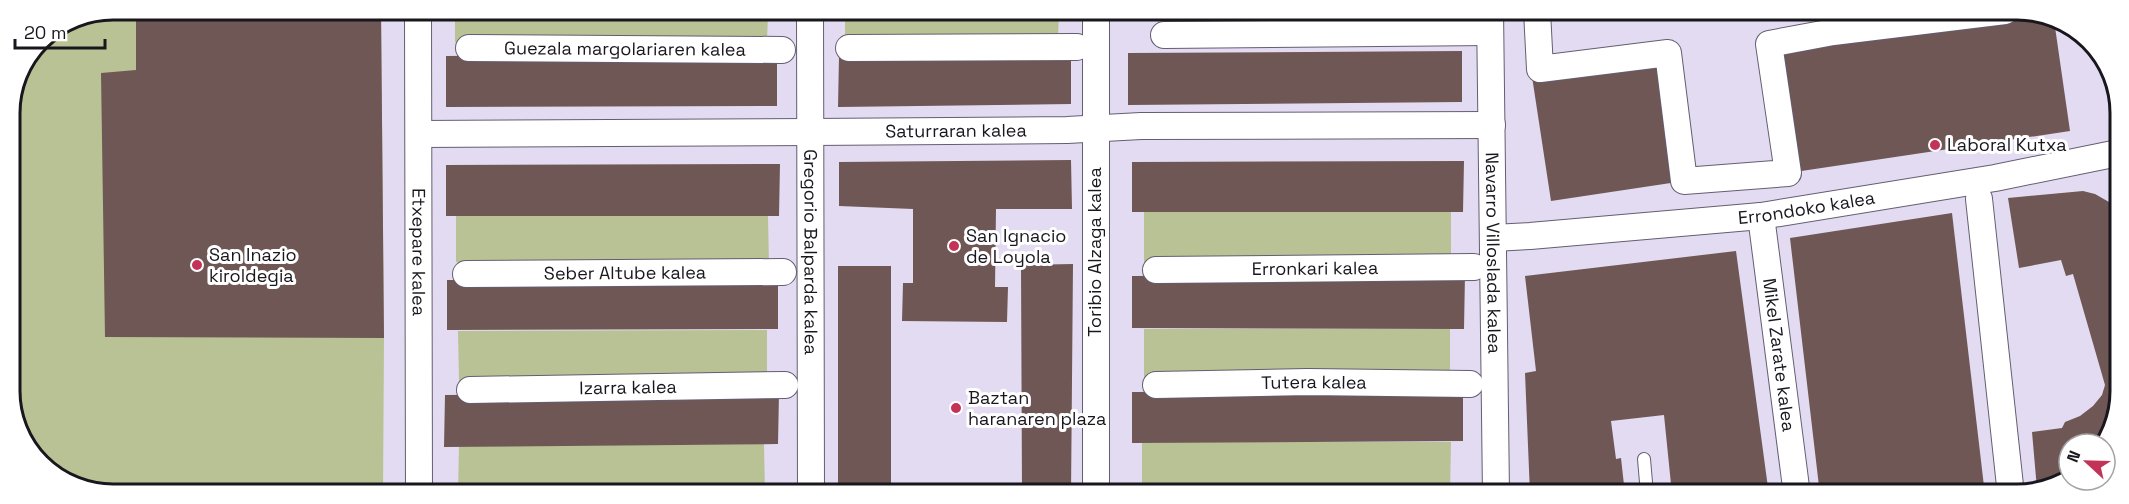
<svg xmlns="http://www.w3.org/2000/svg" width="2129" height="504" font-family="'Space Grotesk',sans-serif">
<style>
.green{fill:#b9c294}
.building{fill:#6f5755}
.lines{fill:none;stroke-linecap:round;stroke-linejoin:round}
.lane-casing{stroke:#655d71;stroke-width:14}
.street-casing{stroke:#655d71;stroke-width:28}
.lane{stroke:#fff;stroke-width:12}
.street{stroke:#fff;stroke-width:26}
.poi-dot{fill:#c23357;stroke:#fff;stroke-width:2}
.labels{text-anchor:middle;stroke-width:6;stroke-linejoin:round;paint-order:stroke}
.street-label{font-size:18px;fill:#19161d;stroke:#fff}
.poi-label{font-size:18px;fill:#19161d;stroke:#fff;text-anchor:start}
.rim{fill:none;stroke:#19161d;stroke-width:3}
</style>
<rect width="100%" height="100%" fill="#e3dbf1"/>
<path class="green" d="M113 9H381L384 338 383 493H92L39 464 11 412 9 106 40 39 73 17Z
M1059 12 1058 39H845V13Z
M455 14H768L767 42H455Z
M1144 212H1451V262H1144Z
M456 216H768L769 265 456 262Z
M1144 329H1450V378H1144Z
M767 330V379L459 381 458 331Z
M1142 442H1451L1450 492H1142Z
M764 444 765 494 458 493 459 446Z"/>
<path class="building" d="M136 9H381L384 338 105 337 101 73 136 70Z
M445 9 778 10V14H445Z
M835 10H1044V12L835 14Z
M2005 11H2037L2054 20 2070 131 1788 173 1769 44Z
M1462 51V102L1128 105V53Z
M1668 53 1684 181 1551 201 1531 70Z
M777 54V106L446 107V56Z
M1071 54V104L838 107 839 57Z
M1071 160 1072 209H996L995 287H1008L1007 322 902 321 903 283H913V209L839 206V162Z
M1464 161 1463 212H1132V162Z
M780 164 779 216H446V165Z
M2083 191 2095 194 2109 202 2118 213V412L2099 444H2069V476L2037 489 2032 432 2062 428 2065 422 2080 416 2093 406 2102 395 2105 385 2073 274 2066 276 2061 260 2019 268 2008 198Z
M1952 213 1985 495H1820L1790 238Z
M1736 251 1769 495 1672 494 1664 415 1611 421 1616 459 1621 458 1625 494H1530L1525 373 1536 371 1525 276Z
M1073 264 1071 494H1022L1021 265Z
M838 266H891V494H838Z
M1465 274 1464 329 1132 328V276Z
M447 280H778V329L447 330Z
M1463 391V441L1132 443V392Z
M779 393 778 444 444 447 445 395Z"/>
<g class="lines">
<g class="lane-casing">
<path id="lane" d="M1644 459 1647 494"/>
</g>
<g class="street-casing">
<g id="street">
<path id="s1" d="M418 9 419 493"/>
<path id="s2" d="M810 10 811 494"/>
<path id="s3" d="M1490 10 1496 494"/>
<path d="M1537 11 1540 69 1668 53 1684 181 1788 173 1769 44 1833 32 2005 11"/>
<path d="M1164 35 1490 32"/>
<path id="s4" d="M469 48 782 50"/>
<path d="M849 48 1077 47"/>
<path id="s5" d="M419 134 811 132 1067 130 1141 126 1492 125"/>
<path d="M1979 199 2011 495"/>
<path id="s6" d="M1761 216 1797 495"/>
<path id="s7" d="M1493 238 1530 236 1761 216 1995 178 2118 153"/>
<path id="s8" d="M1156 270 1474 267"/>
<path id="s9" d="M466 274 783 272"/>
<path id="s10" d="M1156 385 1308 382 1470 384"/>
<path id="s11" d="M470 390 785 385"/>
<path d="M1096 494V10"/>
</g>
</g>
<use href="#lane" class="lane"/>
<use href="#street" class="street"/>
</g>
<g class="poi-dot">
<circle cx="1935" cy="145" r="6"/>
<circle cx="954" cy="246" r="6"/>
<circle cx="197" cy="265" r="6"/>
<circle cx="956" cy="408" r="6"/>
</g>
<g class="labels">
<g class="street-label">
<text dy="6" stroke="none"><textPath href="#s4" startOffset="156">Guezala margolariaren kalea</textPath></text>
<text dy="6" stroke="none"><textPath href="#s5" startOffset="537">Saturraran kalea</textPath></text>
<text dy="6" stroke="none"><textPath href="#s7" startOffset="315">Errondoko kalea</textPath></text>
<text dy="6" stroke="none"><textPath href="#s1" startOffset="243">Etxepare kalea</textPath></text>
<text dy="6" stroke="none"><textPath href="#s2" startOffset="242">Gregorio Balparda kalea</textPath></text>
<text transform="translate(1095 252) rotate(-90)" y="6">Toribio Alzaga kalea</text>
<text dy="6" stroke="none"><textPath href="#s3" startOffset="243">Navarro Villoslada kalea</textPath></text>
<text dy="6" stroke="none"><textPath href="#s8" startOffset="159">Erronkari kalea</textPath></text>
<text dy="6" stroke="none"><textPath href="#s9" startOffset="159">Seber Altube kalea</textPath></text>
<text dy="6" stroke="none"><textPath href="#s6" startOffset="140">Mikel Zarate kalea</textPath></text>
<text dy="6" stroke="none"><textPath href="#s10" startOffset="158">Tutera kalea</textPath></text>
<text dy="6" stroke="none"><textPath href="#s11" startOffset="158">Izarra kalea</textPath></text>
</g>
<g class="poi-label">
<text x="1947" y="151">Laboral Kutxa</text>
<text x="966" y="242">San Ignacio<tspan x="966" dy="21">de Loyola</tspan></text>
<text x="209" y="261">San Inazio<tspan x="209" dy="21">kiroldegia</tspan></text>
<text x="968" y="404">Baztan<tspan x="968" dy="21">haranaren plaza</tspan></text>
</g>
</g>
<path d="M0 0H2129V504H0ZM113 20H2017A93 93 0 0 1 2110 113V391A93 93 0 0 1 2017 484H113A93 93 0 0 1 20 391V113A93 93 0 0 1 113 20Z" fill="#fff" fill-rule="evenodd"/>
<path class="rim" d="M113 20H2017A93 93 0 0 1 2110 113V391A93 93 0 0 1 2017 484H113A93 93 0 0 1 20 391V113A93 93 0 0 1 113 20Z"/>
<g transform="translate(2087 462) rotate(292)"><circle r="28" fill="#ffffff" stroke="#a3a2a5" stroke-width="1.5"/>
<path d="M0-4.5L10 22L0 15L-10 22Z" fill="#c23357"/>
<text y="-9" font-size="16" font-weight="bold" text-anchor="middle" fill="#19161d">N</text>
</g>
<path d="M15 39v9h90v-9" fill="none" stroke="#19161d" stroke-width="3"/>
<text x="24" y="39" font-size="18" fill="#19161d" stroke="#ffffff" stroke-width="4.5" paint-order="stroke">20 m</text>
</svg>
